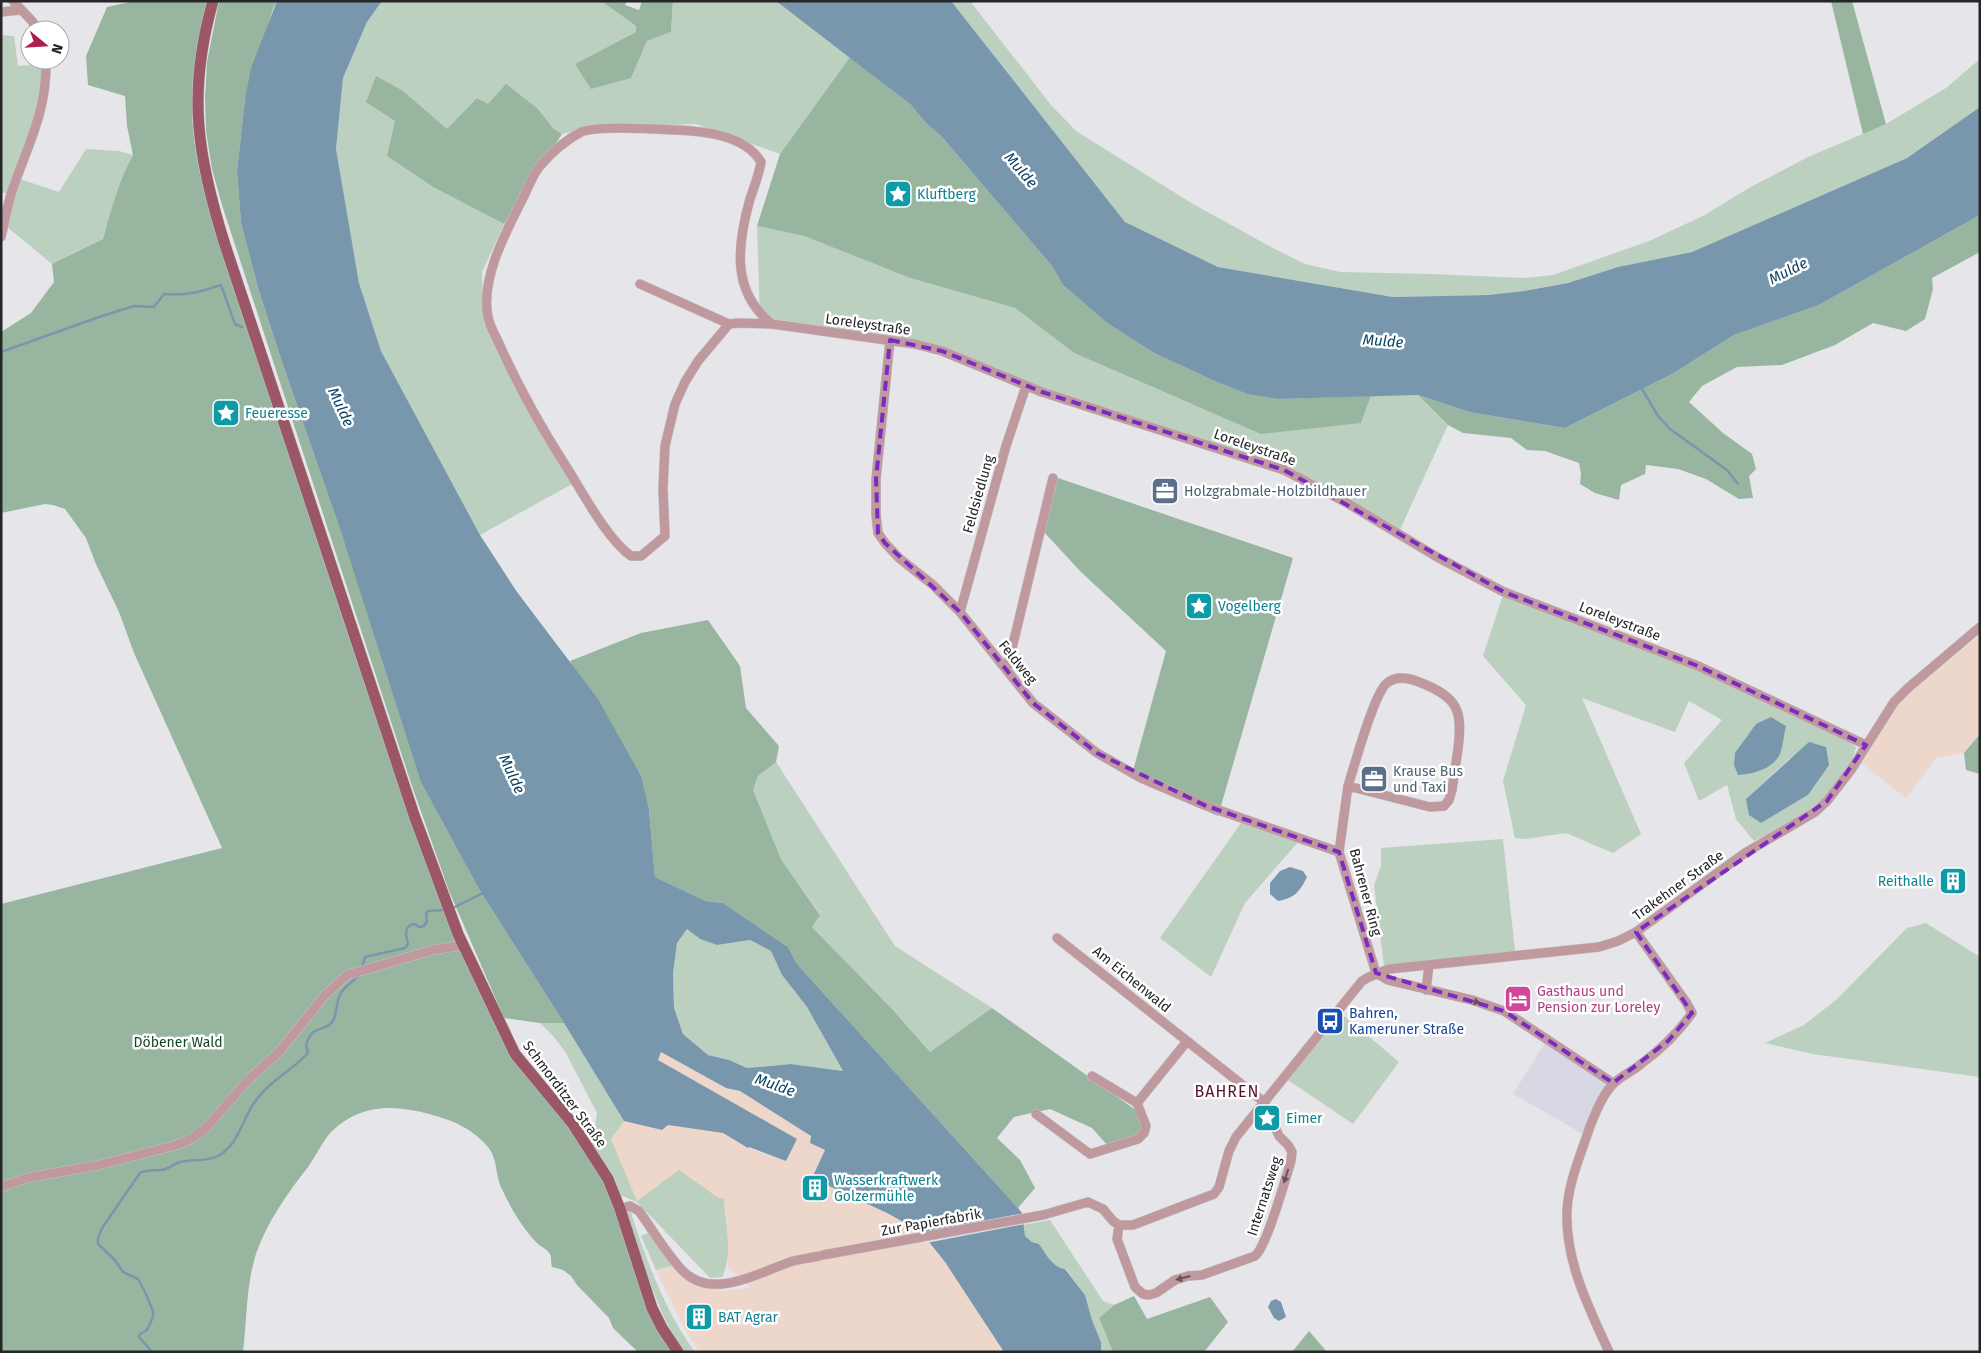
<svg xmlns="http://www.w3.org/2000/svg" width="1981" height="1353" font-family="'Fira Sans',sans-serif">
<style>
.industrial{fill:#edd7cb}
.built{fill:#d7d8e4}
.green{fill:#bbd0bf;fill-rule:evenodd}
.forest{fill:#98b69f}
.water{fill:#7897ad;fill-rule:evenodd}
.pier{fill:#e5e5ea}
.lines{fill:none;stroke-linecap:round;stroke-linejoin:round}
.stream{stroke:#7897ad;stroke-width:2.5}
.minor-casing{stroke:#c3c3c7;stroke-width:10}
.major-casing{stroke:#c3c3c7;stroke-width:12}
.minor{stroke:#c0999f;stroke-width:9}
.major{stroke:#9b5765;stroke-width:11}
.oneway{fill:#645458}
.marked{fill:none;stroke:#7b2cbf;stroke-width:4;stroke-dasharray:10 6;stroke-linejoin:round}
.labels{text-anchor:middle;stroke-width:5;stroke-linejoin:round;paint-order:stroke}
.culture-label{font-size:14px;fill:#0d838f;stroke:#fff;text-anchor:start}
.street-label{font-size:14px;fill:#262628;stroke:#fff}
.service-label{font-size:14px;fill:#4e5e75;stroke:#fff;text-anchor:start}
.hotel-label{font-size:14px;fill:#b23c85;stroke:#fff;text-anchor:start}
.transit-label{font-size:14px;fill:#164399;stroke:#fff;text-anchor:start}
.park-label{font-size:14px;fill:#154727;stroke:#fff}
.water-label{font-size:15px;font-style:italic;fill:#084261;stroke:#fff}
.quarter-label{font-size:16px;letter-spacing:1px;fill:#581327;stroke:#fff}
</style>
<rect width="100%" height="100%" fill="#e5e5ea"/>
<path class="industrial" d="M1980 635V734L1964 753 1937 757 1906 798 1862 764 1894 706Z
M661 1052 726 1088 740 1091 811 1136 810 1143 825 1150 812 1178 889 1214 921 1232 945 1262 1004 1352H699L682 1324 656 1270 672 1266 692 1284 721 1291 751 1288 728 1267V1235L724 1199 717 1197 637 1202 611 1139 624 1121 661 1130 668 1125 723 1133 748 1148 786 1161 797 1139 657 1060Z"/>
<path class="built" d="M1545 1043 1604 1081 1605 1088 1583 1134 1513 1094Z"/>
<path class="green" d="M382 1H601L636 26V32L575 64 631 78 647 41 671 32 673 1H776L850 57 780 154 696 124 586 128 562 134 553 128 538 109 488 105 477 98 447 130 403 91 387 156 433 187 504 224 482 272 484 323 572 484 480 535 381 351 359 283 336 150 343 78 367 22Z
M951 1H970L1051 105 1076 131 1193 204 1271 247 1305 264 1340 272 1432 274 1523 278 1553 275 1649 241 1703 216 1749 188 1808 157 1886 124 1946 88 1980 59V107L1907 158 1692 252 1618 267 1568 283 1524 291 1488 295 1393 297 1218 267 1125 222Z
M1 35 14 36 18 66 43 64 42 93 20 179 59 192 86 149 119 151 133 155C118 182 111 210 103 239L52 264 6 226 10 194 1 192Z
M757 226 804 236 910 278 1015 308 1074 353 1191 404 1361 423 1371 396 1418 395 1448 425 1398 534 1310 483 1023 387 900 338 760 317Z
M1504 592 1733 683 1846 739 1856 747C1844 797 1795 820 1754 841L1736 819 1727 785 1699 801 1684 763 1722 720 1689 701 1675 732 1582 698 1641 834 1613 853 1566 833 1525 839 1515 838 1503 781 1526 705 1483 656ZM1790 758 1808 795 1761 823 1746 799Z
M776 762 895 946 992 1008 930 1052 893 1010 812 927 820 914 781 859 753 790 758 776Z
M1241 823 1299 841 1245 903 1211 977 1160 938Z
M1503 839 1515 951 1384 966 1374 885 1381 866V848Z
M1926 923 1980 957V1077L1813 1054 1765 1043 1804 1025 1836 1000 1907 928Z
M687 929 700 939 717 945 750 940 771 951 782 975 807 1007 843 1071 791 1064 747 1068 729 1060 708 1055 683 1034 674 1008 673 974 677 943Z
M1342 1014 1399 1062 1353 1124 1288 1080Z
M540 1023H564L624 1121 611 1139 637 1201 679 1170 717 1197 724 1199C725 1225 734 1253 722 1277L710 1278 637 1202 620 1195 592 1145 597 1113 566 1053 554 1037Z
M630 1210C646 1259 664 1310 695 1352H682C656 1307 642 1260 626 1212Z
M1050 1220 1103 1301 1114 1305 1099 1318 1113 1352H1101V1342L1092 1320 1085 1295 1066 1269C1052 1267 1046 1255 1039 1244L1032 1242 1025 1236 1023 1225Z
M651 1232 672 1266 656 1270 641 1236Z"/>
<path class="forest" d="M135 1H208C202 29 195 56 193 84 188 133 201 183 215 230L410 817 511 1057 569 1126 604 1181 673 1352H638L613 1328 609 1318 577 1285 571 1276 563 1270 552 1267C551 1264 551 1259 551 1256 549 1250 541 1247 537 1243 523 1229 510 1207 502 1189 495 1176 498 1159 488 1147 472 1128 452 1120 429 1114 394 1104 359 1104 331 1132 322 1142 316 1156 308 1167 289 1191 268 1221 257 1251 246 1282 247 1319 243 1352H1V904L222 848 134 653 119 612 95 562 86 538 65 509 53 505 45 504 1 513V332L31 313 54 282 52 264 103 239C111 210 118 182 133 155L127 126 125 96 88 85 86 56 107 7Z
M219 1H277L273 9 245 99 237 171 241 223 258 288 280 356 343 538 482 894 564 1023H540L504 1018 449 891 412 786 222 205 212 169 206 131 205 98 207 62Z
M601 1H627L625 5 639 10 642 1H673L671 32 647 41 631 78 591 89 575 64 636 32V26Z
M1831 1H1852L1886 124 1863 134Z
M850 57 910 104 927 124 942 137 1052 266 1063 285 1107 323 1154 353 1208 378 1279 399 1371 396 1361 423 1261 434 1074 353 1015 308 910 278 804 236 757 226 780 154Z
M376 76 403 91 447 129 477 98 488 104 506 84 538 109 553 128 562 134 504 224 433 187 387 156 395 121 366 102Z
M1980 215V252L1932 278 1933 289 1925 319 1906 331 1873 323 1835 345 1782 365 1737 367 1702 386 1689 402 1723 433 1752 454 1756 469 1749 476 1753 498 1739 499 1706 479 1678 469 1646 465 1645 474 1621 485 1619 500 1595 493 1580 484 1581 474 1579 463 1545 451 1527 450 1511 438 1463 433 1448 425 1418 395 1469 412 1565 428 1674 373 1734 335 1819 305Z
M1058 478 1293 558 1218 816 1131 778 1166 651 1081 572 1044 532Z
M708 620 740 666 746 708 779 746 776 762 758 776 753 790 781 859 820 915 812 927 893 1010 930 1052 992 1008 1137 1111 1142 1123 1141 1131 1134 1138 1108 1146 1092 1128 1050 1109 1014 1117 997 1138 1020 1160 1035 1188 1018 1208 797 964 788 947 723 903 706 901 655 877 649 810 570 661 641 633Z
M1980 734V774L1966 770 1964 753Z
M1134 1296 1147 1319 1210 1297 1228 1322 1204 1352H1113L1099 1318 1114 1305Z
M1309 1331 1327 1352H1292Z"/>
<path class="water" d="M277 1H382L367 22 343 78 336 149 359 283 381 351 480 535 517 592 598 699 641 776 649 810 655 877 706 901 723 903 788 947 797 964 1018 1208 1022 1213 1025 1236 1032 1242 1039 1244C1046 1254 1052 1267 1065 1269L1085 1295 1092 1320 1101 1342V1352H1004L945 1262 921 1232 889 1214 812 1178 825 1150 810 1143 811 1136 740 1091 726 1088 661 1052 658 1060 797 1139 786 1161 749 1147 748 1148 723 1133 668 1125 662 1130 624 1121 564 1023 482 894 421 782 343 538 280 356 258 288 241 223 237 171 245 99 251 68ZM687 929 700 939 717 945 750 940 771 951 782 975 807 1007 843 1071 791 1064 747 1068 729 1060 708 1055 683 1034 674 1008 673 974 677 943Z
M776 1H951L1125 222 1218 267 1393 297 1488 295 1524 291 1568 283 1618 267 1692 252 1907 158 1980 107V215L1819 305 1734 335 1674 373 1565 428 1469 412 1418 395 1279 399 1248 394 1208 378 1154 353 1107 323 1063 285 1052 266 942 137 927 124 910 104Z
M1771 717 1786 726C1784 734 1783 745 1780 754 1773 769 1753 774 1738 775L1734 765 1735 753 1756 724Z
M1809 742 1826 747 1829 765 1808 795 1761 823 1749 815 1746 799Z
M1290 867 1303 871 1307 877C1299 893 1294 898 1278 901L1270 894V883L1280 871Z
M1276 1299 1281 1302 1286 1317 1279 1321 1274 1318 1268 1307 1271 1301Z"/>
<path class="pier" d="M1025 1213V1224L926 1243 917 1233Z"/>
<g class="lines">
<path class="stream" d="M1 352 99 317 134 306 154 307 164 294C186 296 200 292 221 285L235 324 242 327
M1642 389 1658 416 1670 429 1727 470 1738 484
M453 908 483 893
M362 968 365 957 405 948 408 944C406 936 403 925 415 924L419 927 424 926 427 921 426 913 428 911 445 910
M152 1352 139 1337 140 1334 147 1330 153 1317V1311L146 1294 138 1279 123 1272 114 1259 98 1244V1238L102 1228 140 1173C148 1169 154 1171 162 1170 169 1169 173 1164 180 1162 192 1159 206 1162 218 1156 238 1146 242 1120 254 1103 268 1082 290 1072 307 1054L308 1051 306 1046C312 1022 326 1033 333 1021 337 1014 336 1003 340 995 344 986 353 982 359 975"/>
<g class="minor-casing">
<path id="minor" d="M13 1 32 21 38 30
M1 12 20 10
M1 237C5 221 7 206 12 191 28 144 47 112 46 60
M640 284 729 324
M772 324C731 292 737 245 750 199 754 187 759 175 761 162 745 135 704 131 676 130 656 129 597 125 581 132 566 140 551 153 540 166 533 174 529 186 524 196 507 230 480 278 488 317 490 328 497 338 501 348 520 390 542 429 567 468 583 493 607 539 631 556H641L665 536 663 489 665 446 675 404 685 382 698 361 729 324 739 323 772 324 915 344 942 351 1042 392 1284 470 1347 503 1437 557 1504 592 1698 666 1866 745
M890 340 876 479V515L878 533 885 543 899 558 933 585 960 612 1033 703 1097 753 1141 778 1204 805 1339 852
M960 612 1006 446 1026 386
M1007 669 1053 478
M1348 786C1354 767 1374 693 1387 683 1397 675 1409 678 1419 682 1458 697 1463 710 1458 749 1456 763 1454 776 1452 790L1449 800 1444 806 1430 807 1348 786 1339 852 1376 973
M1057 938 1264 1102 1279 1136 1288 1145 1292 1152 1291 1161C1285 1180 1267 1246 1255 1256L1202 1275 1188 1276 1175 1280 1156 1293 1149 1295 1143 1294 1135 1287 1117 1239 1119 1225
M1376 973 1388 980 1472 1000 1504 1011 1613 1083
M1426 990 1429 965
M1137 1103 1184 1045 1189 1042
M1036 1114 1090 1154 1138 1139 1144 1133 1146 1126 1137 1103 1092 1076
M1 1187 27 1178 99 1165 173 1146 189 1140 205 1129 248 1080 280 1051 325 995 347 975 433 950 463 945
M620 1209 630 1206 639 1211C652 1229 667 1255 682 1270 712 1302 759 1272 793 1261 801 1259 810 1258 819 1256
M823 1255 1043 1215 1088 1202 1103 1209 1113 1221 1119 1225H1133L1214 1194 1219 1187 1229 1151 1236 1137 1362 981 1369 977 1389 969 1599 947 1618 941 1636 932 1745 853 1815 812 1827 801 1851 770 1894 702 1908 688 1980 627
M1609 1352C1589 1308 1565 1261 1567 1211 1568 1187 1577 1164 1585 1141 1590 1125 1601 1096 1613 1084 1621 1076 1633 1071 1641 1064 1660 1050 1678 1033 1692 1013L1686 1002 1636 932"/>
</g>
<g class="major-casing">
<path id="major" d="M213 1C187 93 197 156 225 245L414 815 458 934 515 1054 572 1123 608 1179 620 1209 652 1308 662 1328 678 1352"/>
</g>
<use href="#minor" class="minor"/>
<use href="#major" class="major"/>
</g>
<defs><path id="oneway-solid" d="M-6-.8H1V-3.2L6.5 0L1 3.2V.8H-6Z" transform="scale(1.25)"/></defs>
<g class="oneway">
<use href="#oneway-solid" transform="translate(1473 1001) rotate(16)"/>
<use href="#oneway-solid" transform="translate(1286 1176) rotate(108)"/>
<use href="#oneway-solid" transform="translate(1183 1278) rotate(165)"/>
</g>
<path class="marked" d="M890 340 942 351 1042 392 1284 470 1504 592 1698 666 1866 745 1827 801 1636 932 1692 1013 1668 1041 1613 1083 1504 1011 1376 973 1339 852 1204 805 1097 753 1033 703 960 612 885 543 878 533 876 479Z"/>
<defs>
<g id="sight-square" transform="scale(1.4375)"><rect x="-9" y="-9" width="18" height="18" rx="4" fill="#0f9aa8" stroke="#fff"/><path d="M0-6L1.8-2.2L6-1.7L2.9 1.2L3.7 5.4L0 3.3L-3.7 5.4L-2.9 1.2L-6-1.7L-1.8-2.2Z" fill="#fff"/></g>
<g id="office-square" transform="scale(1.4375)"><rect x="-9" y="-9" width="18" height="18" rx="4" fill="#5c6f8a" stroke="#fff"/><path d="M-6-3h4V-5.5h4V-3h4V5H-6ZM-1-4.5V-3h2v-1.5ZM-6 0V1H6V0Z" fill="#fff"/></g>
<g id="building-square" transform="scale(1.4375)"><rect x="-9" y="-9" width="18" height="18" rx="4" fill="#0f9aa8" stroke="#fff"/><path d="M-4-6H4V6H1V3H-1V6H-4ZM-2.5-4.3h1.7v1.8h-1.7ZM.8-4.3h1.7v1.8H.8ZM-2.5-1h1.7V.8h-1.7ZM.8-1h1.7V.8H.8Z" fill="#fff"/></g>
<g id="hotel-square" transform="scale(1.4375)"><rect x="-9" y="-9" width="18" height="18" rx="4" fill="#d1479c" stroke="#fff"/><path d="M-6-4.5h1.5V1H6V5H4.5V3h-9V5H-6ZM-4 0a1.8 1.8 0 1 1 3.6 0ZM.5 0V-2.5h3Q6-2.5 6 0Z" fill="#fff"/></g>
<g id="bus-square" transform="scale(1.4375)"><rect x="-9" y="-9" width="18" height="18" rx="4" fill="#1a4fb4" stroke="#fff"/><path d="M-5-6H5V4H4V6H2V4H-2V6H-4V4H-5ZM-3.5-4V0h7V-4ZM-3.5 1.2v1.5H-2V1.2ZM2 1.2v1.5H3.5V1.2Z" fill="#fff"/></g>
</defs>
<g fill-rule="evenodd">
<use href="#sight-square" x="898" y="194"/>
<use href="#sight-square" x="226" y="413"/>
<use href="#office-square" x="1165" y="491"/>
<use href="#sight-square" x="1199" y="606"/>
<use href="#office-square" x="1374" y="779"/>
<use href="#building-square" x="1953" y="881"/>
<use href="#hotel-square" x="1518" y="999"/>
<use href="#bus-square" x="1330" y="1021"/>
<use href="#sight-square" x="1267" y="1118"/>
<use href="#building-square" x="815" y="1188"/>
<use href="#building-square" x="699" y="1317"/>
</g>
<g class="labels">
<g class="culture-label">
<text x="917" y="199">Kluftberg</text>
<text x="245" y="418">Feueresse</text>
<text x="1218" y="611">Vogelberg</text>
<text x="1934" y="886" text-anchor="end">Reithalle</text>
<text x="1286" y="1123">Eimer</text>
<text x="834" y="1185">Wasserkraftwerk<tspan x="834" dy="16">Golzermühle</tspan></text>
<text x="718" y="1322">BAT Agrar</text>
</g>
<g class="street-label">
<text transform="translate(868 324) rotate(8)" y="5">Loreleystraße</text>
<text transform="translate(1255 447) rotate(19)" y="5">Loreleystraße</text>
<text transform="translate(978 494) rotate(-74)" y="5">Feldsiedlung</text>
<text transform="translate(1620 621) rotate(21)" y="5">Loreleystraße</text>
<text transform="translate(1018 662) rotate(51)" y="5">Feldweg</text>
<text transform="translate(1678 885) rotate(-36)" y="5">Trakehner Straße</text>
<text transform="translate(1366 892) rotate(75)" y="5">Bahrener Ring</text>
<text transform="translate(1132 979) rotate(39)" y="5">Am Eichenwald</text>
<text transform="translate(565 1094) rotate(53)" y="5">Schmorditzer Straße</text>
<text transform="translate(1264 1196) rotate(-72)" y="5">Internatsweg</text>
<text transform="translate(931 1222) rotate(-10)" y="5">Zur Papierfabrik</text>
</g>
<g class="service-label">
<text x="1184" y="496">Holzgrabmale-Holzbildhauer</text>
<text x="1393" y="776">Krause Bus<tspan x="1393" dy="16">und Taxi</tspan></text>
</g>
<g class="hotel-label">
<text x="1537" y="996">Gasthaus und<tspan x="1537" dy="16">Pension zur Loreley</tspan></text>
</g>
<g class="transit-label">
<text x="1349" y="1018">Bahren,<tspan x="1349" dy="16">Kameruner Straße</tspan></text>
</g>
<g class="park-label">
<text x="178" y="1047">Döbener Wald</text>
</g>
<g class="water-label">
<text transform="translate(1021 170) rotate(49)" y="5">Mulde</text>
<text transform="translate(1788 271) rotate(-27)" y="5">Mulde</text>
<text transform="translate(1383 341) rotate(4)" y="5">Mulde</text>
<text transform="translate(341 407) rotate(65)" y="5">Mulde</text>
<text transform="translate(512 774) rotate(65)" y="5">Mulde</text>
<text transform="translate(775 1085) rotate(19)" y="5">Mulde</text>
</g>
<g class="quarter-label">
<text x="1227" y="1097">BAHREN</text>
</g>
</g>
<rect width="1981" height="1353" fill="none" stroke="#262628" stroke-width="5"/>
<g transform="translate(45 45) rotate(108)"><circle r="24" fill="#ffffff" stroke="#a8a8a9"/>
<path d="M0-4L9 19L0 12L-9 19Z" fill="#af1e50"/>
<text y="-8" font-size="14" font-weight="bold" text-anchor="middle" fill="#262628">N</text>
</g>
</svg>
